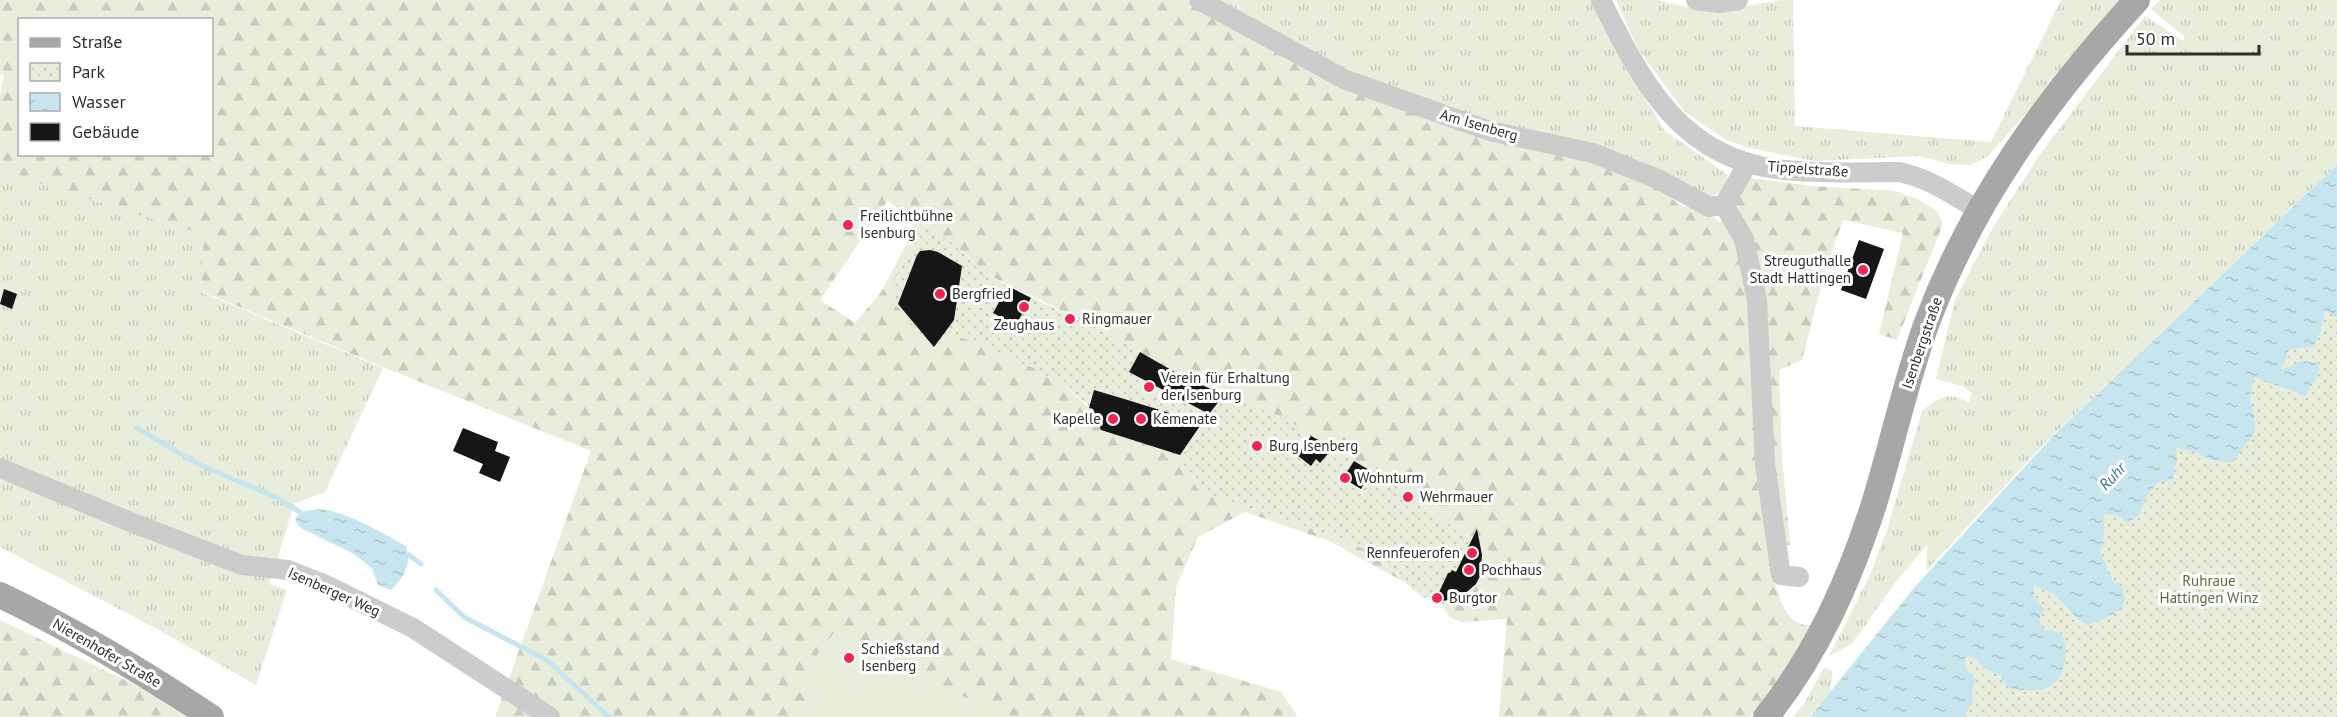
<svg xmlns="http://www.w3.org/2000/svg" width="2337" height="717" font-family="'PT Sans',sans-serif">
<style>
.grass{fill:url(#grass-tufts)}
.forest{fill:url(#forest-firs);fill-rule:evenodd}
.park{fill:url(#park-dots)}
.pitch{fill:#e8eddc}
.water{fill:url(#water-ripples)}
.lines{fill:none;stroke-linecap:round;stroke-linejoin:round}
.stream{stroke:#c7e5ef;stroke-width:5}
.building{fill:#161616}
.minor{stroke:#ccc;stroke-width:20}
.major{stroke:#a7a7a7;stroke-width:26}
.poi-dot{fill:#f22552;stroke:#fff;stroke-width:2}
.labels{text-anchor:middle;stroke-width:6;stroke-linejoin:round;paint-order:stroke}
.street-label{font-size:15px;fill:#2f2f2f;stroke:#fff}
.poi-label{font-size:15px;fill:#2f2f2f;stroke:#fff;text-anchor:start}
.park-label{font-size:15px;fill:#5a6e39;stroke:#fff}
.water-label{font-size:16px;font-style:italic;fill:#357a91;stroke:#fff}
</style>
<defs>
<pattern id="grass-tufts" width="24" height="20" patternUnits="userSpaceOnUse" patternTransform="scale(1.5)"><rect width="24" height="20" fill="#e8eddc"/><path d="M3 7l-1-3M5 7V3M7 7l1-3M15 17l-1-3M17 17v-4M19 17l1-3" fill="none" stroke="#c7ccbd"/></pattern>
<pattern id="forest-firs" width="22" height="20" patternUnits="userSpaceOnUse" patternTransform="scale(1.5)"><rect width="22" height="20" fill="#e8eddc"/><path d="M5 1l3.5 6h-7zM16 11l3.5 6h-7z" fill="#c7ccbd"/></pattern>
<pattern id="park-dots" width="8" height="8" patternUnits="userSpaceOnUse" patternTransform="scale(1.5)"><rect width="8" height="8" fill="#e8eddc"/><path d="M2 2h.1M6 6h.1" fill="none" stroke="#c7ccbd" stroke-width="1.8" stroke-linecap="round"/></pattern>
<pattern id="water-ripples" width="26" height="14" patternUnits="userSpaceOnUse" patternTransform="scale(1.5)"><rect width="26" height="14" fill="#c7e5ef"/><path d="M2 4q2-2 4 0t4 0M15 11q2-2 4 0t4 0" fill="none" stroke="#abc5cd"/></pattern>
</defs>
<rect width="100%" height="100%" fill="#fff"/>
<path class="grass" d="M1211 0H1592L1621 57 1664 130 1728 175 1724 190 1710 197 1490 127 1352 76Z
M1616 0H1658L1682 6 1723 10 1781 0H1793L1795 126 1991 142 2061 0H2121L2057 79 1988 156 1971 165 1948 164 1920 156 1815 161 1749 148 1726 140 1684 111 1638 49Z
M2160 0H2337V165L2045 443 1926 571 1927 545 1895 583 1852 644 1829 656 1870 575 1887 530 1922 411C1939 397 1950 391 1969 403L1972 393 1962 386 1936 379 1955 300 1992 229 2041 153 2145 16 2183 41 2185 37 2151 9Z
M0 171 204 235 201 292 383 368 325 492 295 503 269 584 287 590 256 685 150 625 0 547Z
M1824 667 1833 671 1830 692 1809 717H1793L1804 704Z"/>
<path class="forest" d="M0 0H1186L1345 85 1593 159 1658 185 1679 205 1704 211 1720 222 1749 178 1813 186 1895 191 1917 199 1937 211 1943 224 1897 340 1879 334 1903 233 1843 220 1825 271 1802 360 1779 370 1782 457 1790 545 1770 547C1773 569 1776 615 1801 624 1805 626 1811 625 1815 626L1782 680 1750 717H1499L1507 619 1462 622 1449 617 1443 606 1423 598 1406 583 1329 541 1245 512 1198 537 1176 587 1171 659 1281 692 1298 717H1006L833 634 797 682 813 717H495L591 451 383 367 201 291 204 235 0 171V96L4 75 0 74ZM20 20H212V154H20ZM888 200 911 221 915 228 881 292 855 323 820 300ZM926 222 974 261 984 273 1107 333 1180 375 1220 394 1222 391 1279 416 1314 436 1375 474 1480 545 1476 584 1461 597 1440 601 1424 598 1425 595 1362 548 1280 517 1200 493 1179 457 1169 451 1138 441 1089 408 1068 389 1034 368 1009 358 975 341 955 336 948 331 933 348 897 305Z
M0 620 150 692 185 717H0Z"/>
<path class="park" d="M926 222 974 261 984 273 1021 293 1023 291 1024 294 1107 333 1180 375 1220 394 1222 390 1279 416 1314 436 1375 474 1480 545C1487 578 1475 593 1444 601L1443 605 1440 604V601L1427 597 1423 598 1425 595 1362 548 1280 517 1200 493 1179 457 1173 463 1165 459 1168 451 1138 441 1135 450 1132 449 1133 440 1101 430 1093 409 1068 389 1034 368 1009 358 975 341 955 336 948 332 944 345 933 348 896 305 895 279Z
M2337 299V717H1908L2081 533Z"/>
<path class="pitch" d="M833 634 1006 717H813L797 682Z"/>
<path class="water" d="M2337 165V317L2325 311 2320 333 2313 347 2289 349 2281 370 2303 361 2317 363 2320 370 2306 396 2254 377 2250 398 2254 414 2255 432 2232 463 2211 460 2193 451 2176 448 2177 459 2173 480 2157 483 2146 497 2139 515 2127 523 2117 515 2104 514V534L2100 553 2113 581 2120 584C2135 612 2108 617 2087 625L2077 618 2054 594 2034 585V598L2045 610 2040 615V624L2045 630 2062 633C2070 652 2066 683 2043 689 2032 692 2020 690 2009 688L2000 676 1984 668 1976 659 1966 655 1965 668 1976 680 1972 688 1973 701 1964 717H1810L1913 589 2053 436Z
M319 509C351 513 378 531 406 546 412 564 404 577 391 590L378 585 372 568 354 554 299 527 295 519 300 512Z"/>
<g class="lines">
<path class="stream" d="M137 428 202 466 273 496 300 512
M409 555 421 564
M436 590 464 617 548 661 609 717"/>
</g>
<path class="building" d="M1859 240 1884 249 1866 299 1841 290Z
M930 250 938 252 962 266 954 320 934 347 898 304 917 255 920 251Z
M1008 286 1031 298 1016 325 993 313Z
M4 289 17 294 12 309 0 304Z
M1140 352 1180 375 1224 395 1209 414 1129 372Z
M1094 390 1121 398 1202 423 1180 455 1101 430 1093 409 1089 408Z
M463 428 498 442 495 451 510 457 500 482 479 473 483 464 453 451Z
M1311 436 1333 448 1320 463 1316 459 1311 466 1297 455Z
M1354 461 1371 471 1361 489 1343 478Z
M1477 529 1482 555 1480 576 1476 584 1461 597 1434 603 1448 573H1450L1452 570 1456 572Z"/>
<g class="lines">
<path class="minor" d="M1199 0 1346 80 1490 131 1593 153 1660 180 1709 207 1724 205 1748 163
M1601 0C1642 83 1682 161 1785 170 1823 174 1862 172 1899 172 1929 178 1953 195 1978 210
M1696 0 1719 3 1738 0
M1724 205 1744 239 1757 300 1765 464 1781 575 1799 577
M0 468 133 523 242 565 288 570 324 584 413 628 550 717"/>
<path class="major" d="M0 595C74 630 143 672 211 717
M1766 717C1817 654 1849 581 1874 504 1892 445 1905 384 1926 325 1972 201 2048 97 2137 0"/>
</g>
<g class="poi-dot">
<circle cx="848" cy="225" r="6"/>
<circle cx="1863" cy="270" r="6"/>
<circle cx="940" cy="294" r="6"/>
<circle cx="1024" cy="307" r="6"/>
<circle cx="1070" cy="319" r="6"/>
<circle cx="1149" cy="387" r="6"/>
<circle cx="1113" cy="419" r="6"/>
<circle cx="1141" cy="419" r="6"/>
<circle cx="1257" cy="446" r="6"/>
<circle cx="1345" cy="478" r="6"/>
<circle cx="1408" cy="497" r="6"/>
<circle cx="1472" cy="553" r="6"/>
<circle cx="1469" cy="570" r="6"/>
<circle cx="1437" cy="598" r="6"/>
<circle cx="849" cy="658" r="6"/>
</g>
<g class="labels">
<g class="street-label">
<text transform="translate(1479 125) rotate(16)" y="5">Am Isenberg</text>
<text transform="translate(1808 169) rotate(4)" y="5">Tippelstraße</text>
<text transform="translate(1922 343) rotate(-71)" y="5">Isenbergstraße</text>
<text transform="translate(334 592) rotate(24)" y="5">Isenberger Weg</text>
<text transform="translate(107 653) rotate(30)" y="5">Nierenhofer Straße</text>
</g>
<g class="poi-label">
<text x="860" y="221">Freilichtbühne<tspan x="860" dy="17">Isenburg</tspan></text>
<text x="1851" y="266" text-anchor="end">Streuguthalle<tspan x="1851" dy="17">Stadt Hattingen</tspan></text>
<text x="952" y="299">Bergfried</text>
<text x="1082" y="324">Ringmauer</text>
<text x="1024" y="330" text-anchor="middle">Zeughaus</text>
<text x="1161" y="383">Verein für Erhaltung<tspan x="1161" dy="17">der Isenburg</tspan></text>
<text x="1101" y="424" text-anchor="end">Kapelle</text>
<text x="1153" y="424">Kemenate</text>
<text x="1269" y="451">Burg Isenberg</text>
<text x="1357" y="483">Wohnturm</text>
<text x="1420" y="502">Wehrmauer</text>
<text x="1460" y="558" text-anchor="end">Rennfeuerofen</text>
<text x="1481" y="575">Pochhaus</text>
<text x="1449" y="603">Burgtor</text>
<text x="861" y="654">Schießstand<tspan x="861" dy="17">Isenberg</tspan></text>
</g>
<g class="park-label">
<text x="2209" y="586">Ruhraue<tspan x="2209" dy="17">Hattingen Winz</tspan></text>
</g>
<g class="water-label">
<text transform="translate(2112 476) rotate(-47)" y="6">Ruhr</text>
</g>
</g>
<rect x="18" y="18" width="195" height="138" fill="#ffffff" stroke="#acacac" stroke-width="1.5"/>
<rect x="30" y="38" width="30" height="9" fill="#a7a7a7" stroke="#acacac" stroke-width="1.5"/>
<text x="72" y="48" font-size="18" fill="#2f2f2f">Straße</text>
<rect x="30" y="63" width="30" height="18" fill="url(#park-dots)" stroke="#acacac" stroke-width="1.5"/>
<text x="72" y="78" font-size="18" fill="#2f2f2f">Park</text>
<rect x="30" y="93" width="30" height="18" fill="url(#water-ripples)" stroke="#acacac" stroke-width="1.5"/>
<text x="72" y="108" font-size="18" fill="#2f2f2f">Wasser</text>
<rect x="30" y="123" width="30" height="18" fill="#161616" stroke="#acacac" stroke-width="1.5"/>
<text x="72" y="138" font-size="18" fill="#2f2f2f">Gebäude</text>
<path d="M2127 45v9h132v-9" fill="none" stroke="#2f2f2f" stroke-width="3"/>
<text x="2136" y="45" font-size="18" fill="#2f2f2f" stroke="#ffffff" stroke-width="4.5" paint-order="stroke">50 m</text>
</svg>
